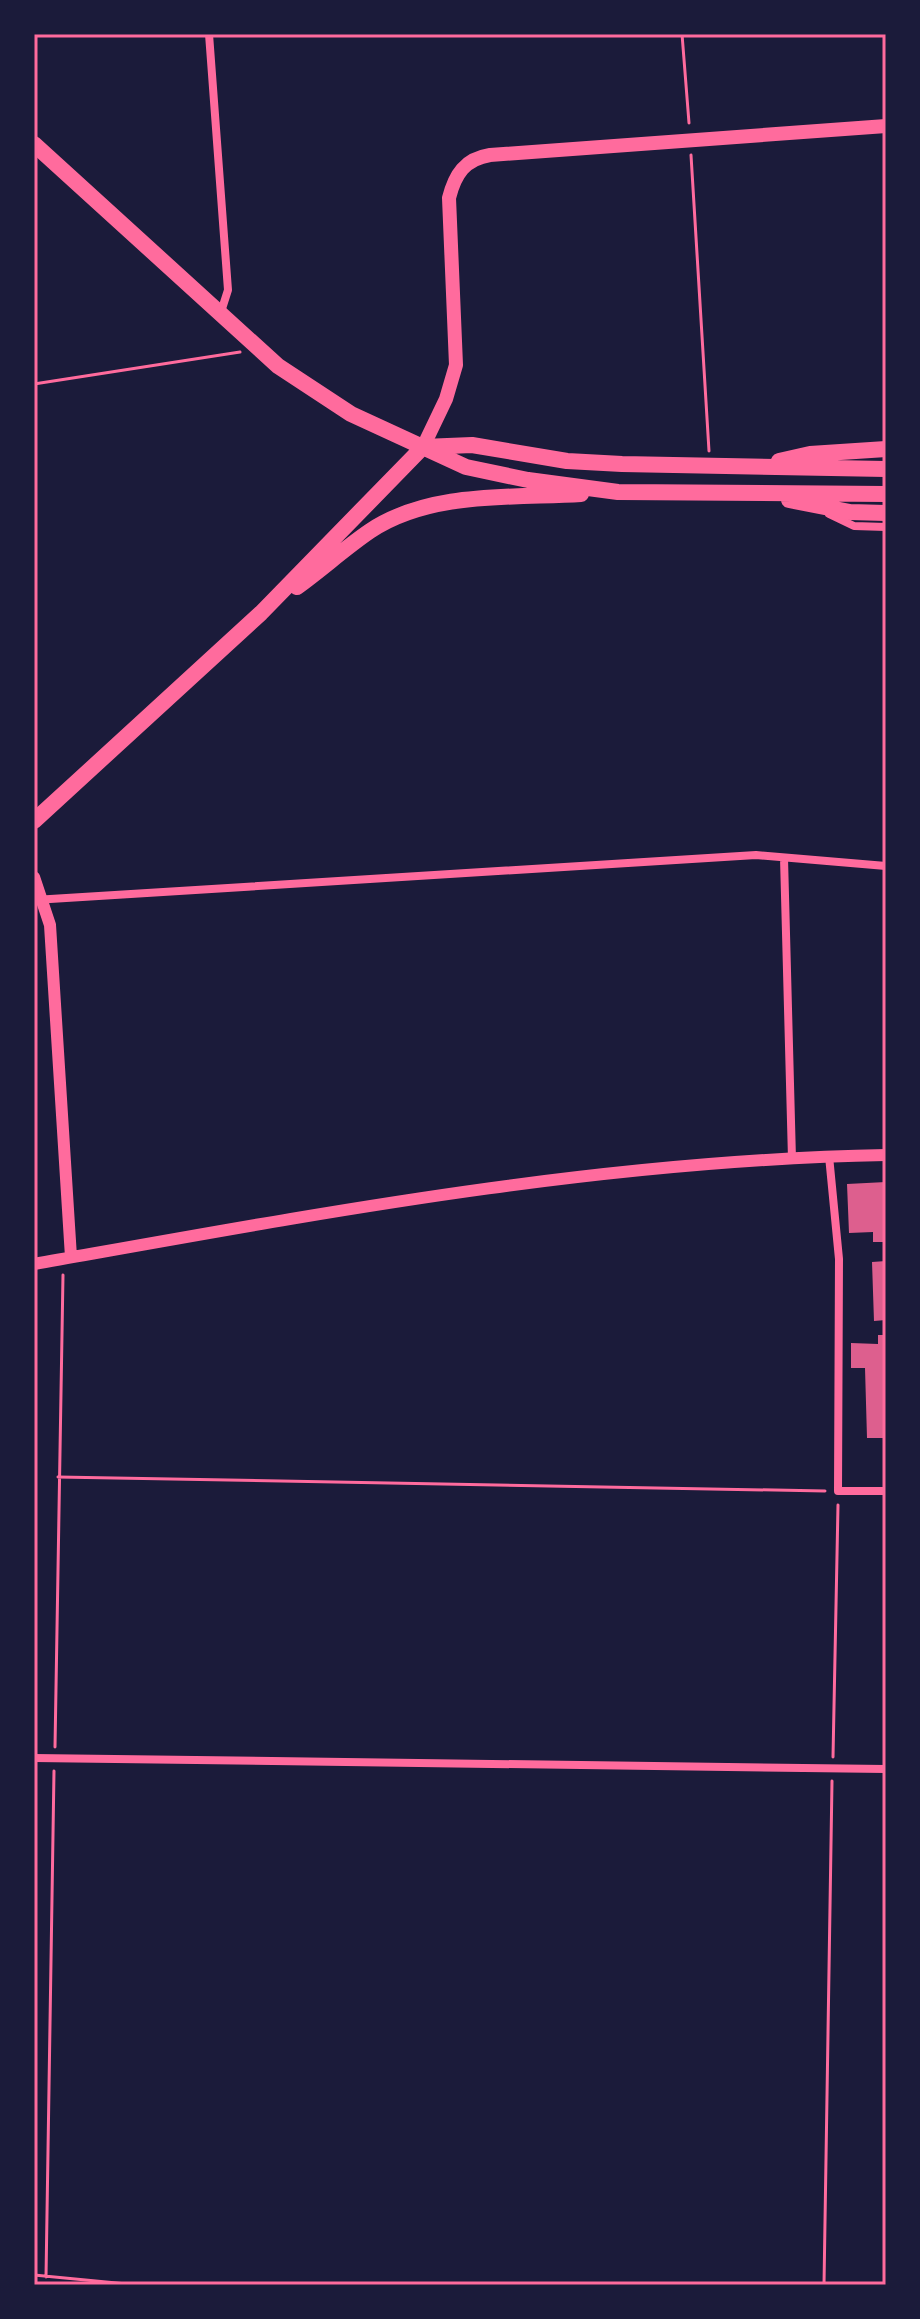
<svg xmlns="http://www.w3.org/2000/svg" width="920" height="2319" font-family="Literata,serif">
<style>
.building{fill:#dd5f8e}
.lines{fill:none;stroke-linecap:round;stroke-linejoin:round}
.path{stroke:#ff6b9d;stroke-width:3}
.minor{stroke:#ff6b9d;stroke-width:8}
.tertiary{stroke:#ff6b9d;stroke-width:12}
.secondary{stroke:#ff6b9d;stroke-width:14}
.primary{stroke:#ff6b9d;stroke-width:16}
.neatline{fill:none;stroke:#ff6b9d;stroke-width:3}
</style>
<rect width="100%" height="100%" fill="#1b1b3a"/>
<path class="building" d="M886 1182V1242H873V1232L849 1233 847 1184Z
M886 1261V1320L874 1321 872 1262Z
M878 1335H886V1438H867L865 1368H851V1343L878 1344Z"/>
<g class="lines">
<path class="path" d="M682 34 689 123
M691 155 709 451
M34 384 240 352
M58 1477 825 1491
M55 1747 63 1275
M833 1757 838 1505
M34 2275 137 2285
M46 2277 54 1771
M824 2285 832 1781"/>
<path class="minor" d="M209 34 228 290 220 315
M829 514 854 526 886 527
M784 858 792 1159
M34 900 756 855 886 866
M829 1156 839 1259 838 1491H886
M34 1758 886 1769"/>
<path class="tertiary" d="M34 877 50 925 71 1257
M34 1264C316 1214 599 1160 886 1155"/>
<path class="secondary" d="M423 447 446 399 456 365 449 198C455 174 465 159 490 155L886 126"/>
<path class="primary" d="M34 144 278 366 351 414 466 467 528 480 618 492 886 494
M779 461 810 454 886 449
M789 500 850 512 886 513
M297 587C322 569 345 548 370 531 430 491 512 498 581 494
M34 821 261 613 423 447 472 445 567 461 622 464 886 469"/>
</g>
<rect width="920" height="2319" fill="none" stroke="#1b1b3a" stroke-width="72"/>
<rect x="36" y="36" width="848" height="2247" class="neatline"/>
</svg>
